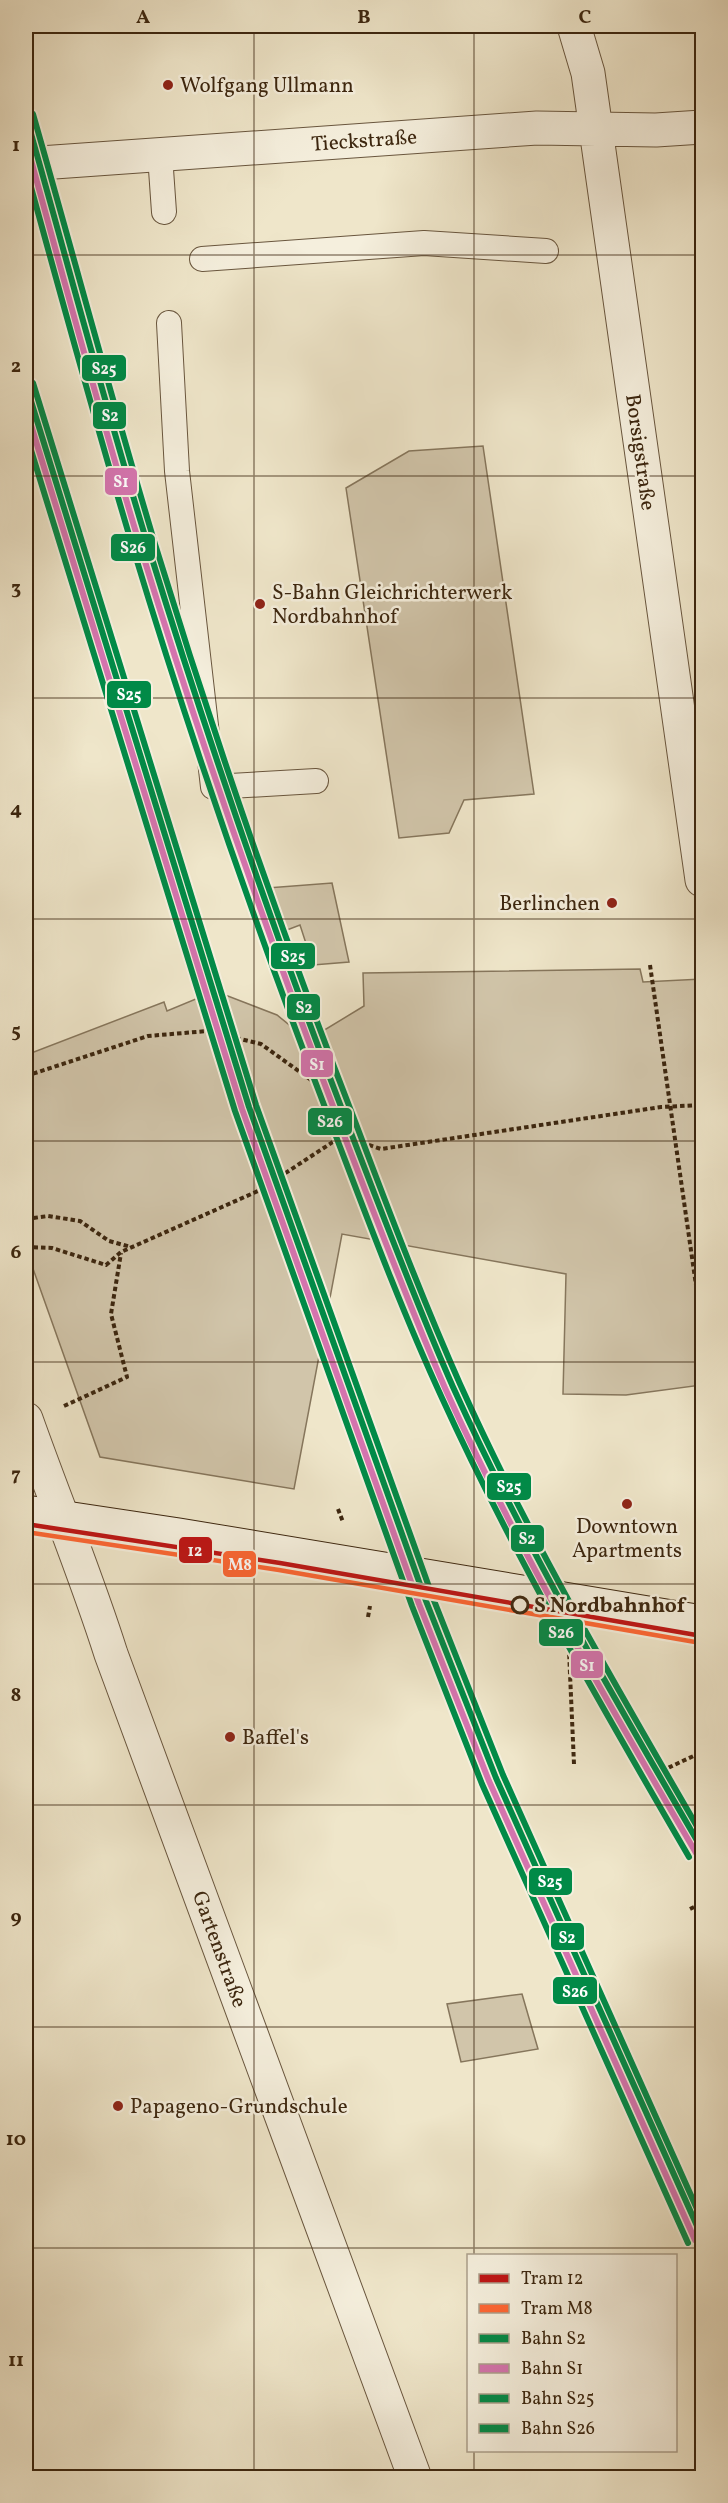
<svg xmlns="http://www.w3.org/2000/svg" width="728" height="2503" font-family="Vollkorn,serif">
<style>
.green{fill:#d1c5aa;stroke:#86765c;stroke-width:1.5}
.lines{fill:none;stroke-linecap:round;stroke-linejoin:round}
.lane-casing{stroke:#69563e;stroke-width:26}
.street-casing{stroke:#69563e;stroke-width:35}
.secondary-casing{stroke:#3c260f;stroke-width:35}
.path{stroke:#3c260f;stroke-width:4;stroke-dasharray:4.5 3;stroke-linecap:butt}
.lane{stroke:#f5efdd;stroke-width:24}
.street{stroke:#f5efdd;stroke-width:33}
.secondary{stroke:#f5efdd;stroke-width:33}
.rail-1-casing{stroke:#f5efdd;stroke-width:10}
.rail-2-casing{stroke:#f5efdd;stroke-width:10}
.rail-3-casing{stroke:#f5efdd;stroke-width:10}
.rail-4-casing{stroke:#f5efdd;stroke-width:10}
.rail-1{stroke:#018a47;stroke-width:6}
.rail-2{stroke:#d474ae;stroke-width:6}
.rail-3{stroke:#018a47;stroke-width:6}
.rail-4{stroke:#018a47;stroke-width:6}
.tram-1-casing{stroke:#f5efdd;stroke-width:9}
.tram-2-casing{stroke:#f5efdd;stroke-width:9}
.tram-1{stroke:#be1414;stroke-width:4.5}
.tram-2{stroke:#f63;stroke-width:4.5}
.grid{fill:none;stroke:#3c260f;stroke-width:1.5;stroke-opacity:0.55}
.poi-dot{fill:#8f2418;stroke:#f5efdd;stroke-width:2}
.stop-dot{fill:#f5efdd;stroke:#3c260f;stroke-width:3}
.labels{text-anchor:middle;stroke-width:5;stroke-linejoin:round;paint-order:stroke}
.poi-label{font-size:21px;fill:#3c260f;stroke:#f5efdd;text-anchor:start}
.street-label{font-size:21px;fill:#3c260f;stroke:#f5efdd}
.stop-label{font-size:21px;font-weight:bold;fill:#3c260f;stroke:#f5efdd;text-anchor:start}
.line-badge{stroke:#f5efdd;stroke-width:2}
.badge-label{font-size:16px;text-anchor:middle;font-weight:bold;fill:#fff}
.neatline{fill:none;stroke:#3c260f;stroke-width:2}
.grid-label{font-size:20px;text-anchor:middle;font-weight:bold;fill:#3c260f}
</style>
<rect width="100%" height="100%" fill="#efe6ca"/>
<filter id="stains"><feTurbulence type="fractalNoise" baseFrequency=".00333" numOctaves="4"/><feColorMatrix values="0 0 0 0 .2 0 0 0 0 .09 0 0 0 0 .02 0 0 0 .5 -.17"/></filter>
<radialGradient id="worn" r=".72"><stop offset=".6" stop-color="#630" stop-opacity="0"/><stop offset="1" stop-color="#630" stop-opacity=".3"/></radialGradient>
<path class="green" d="M483 446 534 794 464 800 449 833 399 838 346 488 409 451Z
M332 883 349 962 313 965 300 925 266 938 253 889Z
M640 969 643 982 702 979V1396L701 1385 626 1395 563 1394 566 1274 342 1234 294 1489 100 1457 26 1249V1055L164 1002 167 1011 215 991 277 1015 308 1040 364 1006 363 973Z
M522 1994 538 2049 461 2062 447 2004Z"/>
<g class="lines">
<g class="lane-casing">
<path id="lane" d="M160 155 164 212
M202 259 424 243 546 251
M169 323 177 471 213 787 316 781"/>
</g>
<g class="street-casing">
<path id="street" d="M574 26 588 73 702 880
M26 164 537 128 656 130 702 127
M26 1419C54 1498 86 1575 111 1654L415 2478"/>
</g>
<g class="secondary-casing">
<path id="secondary" d="M26 1512 179 1535 702 1622"/>
</g>
<path class="path" d="M650 965 702 1327
M26 1076 148 1036 207 1031 261 1044 314 1082 342 1136 381 1149 661 1107 702 1105
M26 1219 48 1216 80 1221 109 1241 131 1247
M26 1247 52 1248 106 1265 121 1252 258 1191 342 1136
M64 1406 127 1377 111 1314 121 1253
M338 1509 343 1522
M536 1554 538 1539
M368 1617 370 1606
M566 1640 569 1651 574 1764
M655 1774 702 1752
M690 1909 702 1903"/>
<use href="#lane" class="lane"/>
<use href="#street" class="street"/>
<use href="#secondary" class="secondary"/>
<g class="rail-1-casing">
<path id="rail-1" d="M26 116C67 260 105 406 149 549 209 743 275 936 348 1125 382 1213 415 1301 453 1387 525 1546 614 1698 702 1849
M26 385 249 1107 426 1601 496 1778 702 2237"/>
</g>
<g class="rail-2-casing">
<path id="rail-2" d="M26 142C64 279 100 416 142 552 202 747 269 939 342 1130 375 1216 408 1303 445 1388 517 1548 607 1701 696 1853
M26 409 242 1109 419 1604 489 1781 695 2240"/>
</g>
<g class="rail-3-casing">
<path id="rail-3" d="M33 114C74 257 112 401 155 544 214 737 280 928 353 1116 387 1206 421 1296 460 1384 530 1540 617 1688 702 1835
M33 383 256 1105 433 1598 503 1775 702 2220"/>
</g>
<g class="rail-4-casing">
<path id="rail-4" d="M26 169C61 296 95 422 133 548 191 740 257 930 329 1118 365 1212 400 1307 442 1398 514 1556 602 1707 689 1857
M26 434 235 1111 412 1606 482 1784 688 2243"/>
</g>
<use href="#rail-1" class="rail-1"/>
<use href="#rail-2" class="rail-2"/>
<use href="#rail-3" class="rail-3"/>
<use href="#rail-4" class="rail-4"/>
<g class="tram-1-casing">
<path id="tram-1" d="M26 1524 280 1563 702 1636"/>
</g>
<g class="tram-2-casing">
<path id="tram-2" d="M26 1532 279 1570 701 1643"/>
</g>
<use href="#tram-1" class="tram-1"/>
<use href="#tram-2" class="tram-2"/>
</g>
<path class="grid" d="M254 26V2478M474 26V2256M26 255H702M26 476H702M26 698H702M26 919H702M26 1141H702M26 1362H702M26 1584H702M26 1805H702M26 2027H702M26 2248H702M474 2450V2478"/>
<g class="poi-dot">
<circle cx="168" cy="85" r="6"/>
<circle cx="260" cy="604" r="6"/>
<circle cx="612" cy="903" r="6"/>
<circle cx="627" cy="1504" r="6"/>
<circle cx="230" cy="1737" r="6"/>
<circle cx="118" cy="2106" r="6"/>
</g>
<circle class="stop-dot" cx="520" cy="1605" r="8"/>
<g class="labels">
<g class="poi-label">
<text x="180" y="92">Wolfgang Ullmann</text>
<text x="272" y="599">S-Bahn Gleichrichterwerk<tspan x="272" dy="24">Nordbahnhof</tspan></text>
<text x="600" y="910" text-anchor="end">Berlinchen</text>
<text x="627" y="1533" text-anchor="middle">Downtown<tspan x="627" dy="24">Apartments</tspan></text>
<text x="242" y="1744">Baffel's</text>
<text x="130" y="2113">Papageno-Grundschule</text>
</g>
<g class="street-label">
<text transform="translate(364 140) rotate(-4)" y="7">Tieckstraße</text>
<text transform="translate(641 452) rotate(82)" y="7">Borsigstraße</text>
<text transform="translate(220 1949) rotate(70)" y="7">Gartenstraße</text>
</g>
<g class="stop-label">
<text x="534" y="1612">S Nordbahnhof</text>
</g>
</g>
<g class="line-badge">
<rect x="81" y="354" width="46" height="28" rx="6" fill="#018a47"/>
<rect x="92" y="401" width="35" height="29" rx="6" fill="#018a47"/>
<rect x="104" y="467" width="34" height="29" rx="6" fill="#d474ae"/>
<rect x="110" y="533" width="46" height="29" rx="6" fill="#018a47"/>
<rect x="106" y="680" width="46" height="29" rx="6" fill="#018a47"/>
<rect x="270" y="942" width="46" height="28" rx="6" fill="#018a47"/>
<rect x="286" y="993" width="35" height="28" rx="6" fill="#018a47"/>
<rect x="300" y="1049" width="34" height="29" rx="6" fill="#d474ae"/>
<rect x="307" y="1107" width="46" height="29" rx="6" fill="#018a47"/>
<rect x="486" y="1472" width="46" height="29" rx="6" fill="#018a47"/>
<rect x="510" y="1524" width="35" height="29" rx="6" fill="#018a47"/>
<rect x="178" y="1536" width="35" height="28" rx="6" fill="#be1414"/>
<rect x="222" y="1550" width="35" height="28" rx="6" fill="#f63"/>
<rect x="538" y="1618" width="46" height="29" rx="6" fill="#018a47"/>
<rect x="570" y="1650" width="34" height="29" rx="6" fill="#d474ae"/>
<rect x="528" y="1867" width="45" height="29" rx="6" fill="#018a47"/>
<rect x="550" y="1922" width="35" height="29" rx="6" fill="#018a47"/>
<rect x="552" y="1976" width="46" height="29" rx="6" fill="#018a47"/>
</g>
<g class="badge-label">
<text x="104" y="374">S25</text>
<text x="110" y="421">S2</text>
<text x="121" y="487">S1</text>
<text x="133" y="553">S26</text>
<text x="129" y="700">S25</text>
<text x="293" y="962">S25</text>
<text x="304" y="1013">S2</text>
<text x="317" y="1070">S1</text>
<text x="330" y="1127">S26</text>
<text x="509" y="1492">S25</text>
<text x="527" y="1544">S2</text>
<text x="195" y="1556">12</text>
<text x="240" y="1570">M8</text>
<text x="561" y="1638">S26</text>
<text x="587" y="1671">S1</text>
<text x="550" y="1887">S25</text>
<text x="567" y="1943">S2</text>
<text x="575" y="1997">S26</text>
</g>
<rect width="728" height="2503" fill="none" stroke="#efe6ca" stroke-width="66"/>
<rect x="467" y="2254" width="210" height="198" fill="#f5efdd" stroke="#ab9f8b" stroke-width="1.5"/>
<rect x="479" y="2274" width="30" height="9" fill="#be1414" stroke="#ab9f8b" stroke-width="1.5"/>
<text x="521" y="2284" font-size="18" fill="#3c260f">Tram 12</text>
<rect x="479" y="2304" width="30" height="9" fill="#ff6633" stroke="#ab9f8b" stroke-width="1.5"/>
<text x="521" y="2314" font-size="18" fill="#3c260f">Tram M8</text>
<rect x="479" y="2334" width="30" height="9" fill="#018a47" stroke="#ab9f8b" stroke-width="1.5"/>
<text x="521" y="2344" font-size="18" fill="#3c260f">Bahn S2</text>
<rect x="479" y="2364" width="30" height="9" fill="#d474ae" stroke="#ab9f8b" stroke-width="1.5"/>
<text x="521" y="2374" font-size="18" fill="#3c260f">Bahn S1</text>
<rect x="479" y="2394" width="30" height="9" fill="#018a47" stroke="#ab9f8b" stroke-width="1.5"/>
<text x="521" y="2404" font-size="18" fill="#3c260f">Bahn S25</text>
<rect x="479" y="2424" width="30" height="9" fill="#018a47" stroke="#ab9f8b" stroke-width="1.5"/>
<text x="521" y="2434" font-size="18" fill="#3c260f">Bahn S26</text>
<rect x="33" y="33" width="662" height="2437" class="neatline"/>
<g class="grid-label">
<text x="143" y="23">A</text>
<text x="364" y="23">B</text>
<text x="585" y="23">C</text>
<text x="16" y="151">1</text>
<text x="16" y="372">2</text>
<text x="16" y="594">3</text>
<text x="16" y="815">4</text>
<text x="16" y="1037">5</text>
<text x="16" y="1258">6</text>
<text x="16" y="1480">7</text>
<text x="16" y="1701">8</text>
<text x="16" y="1923">9</text>
<text x="16" y="2145">10</text>
<text x="16" y="2366">11</text>
</g>
<rect width="100%" height="100%" filter="url(#stains)"/>
<rect width="100%" height="100%" fill="url(#worn)"/>
</svg>
